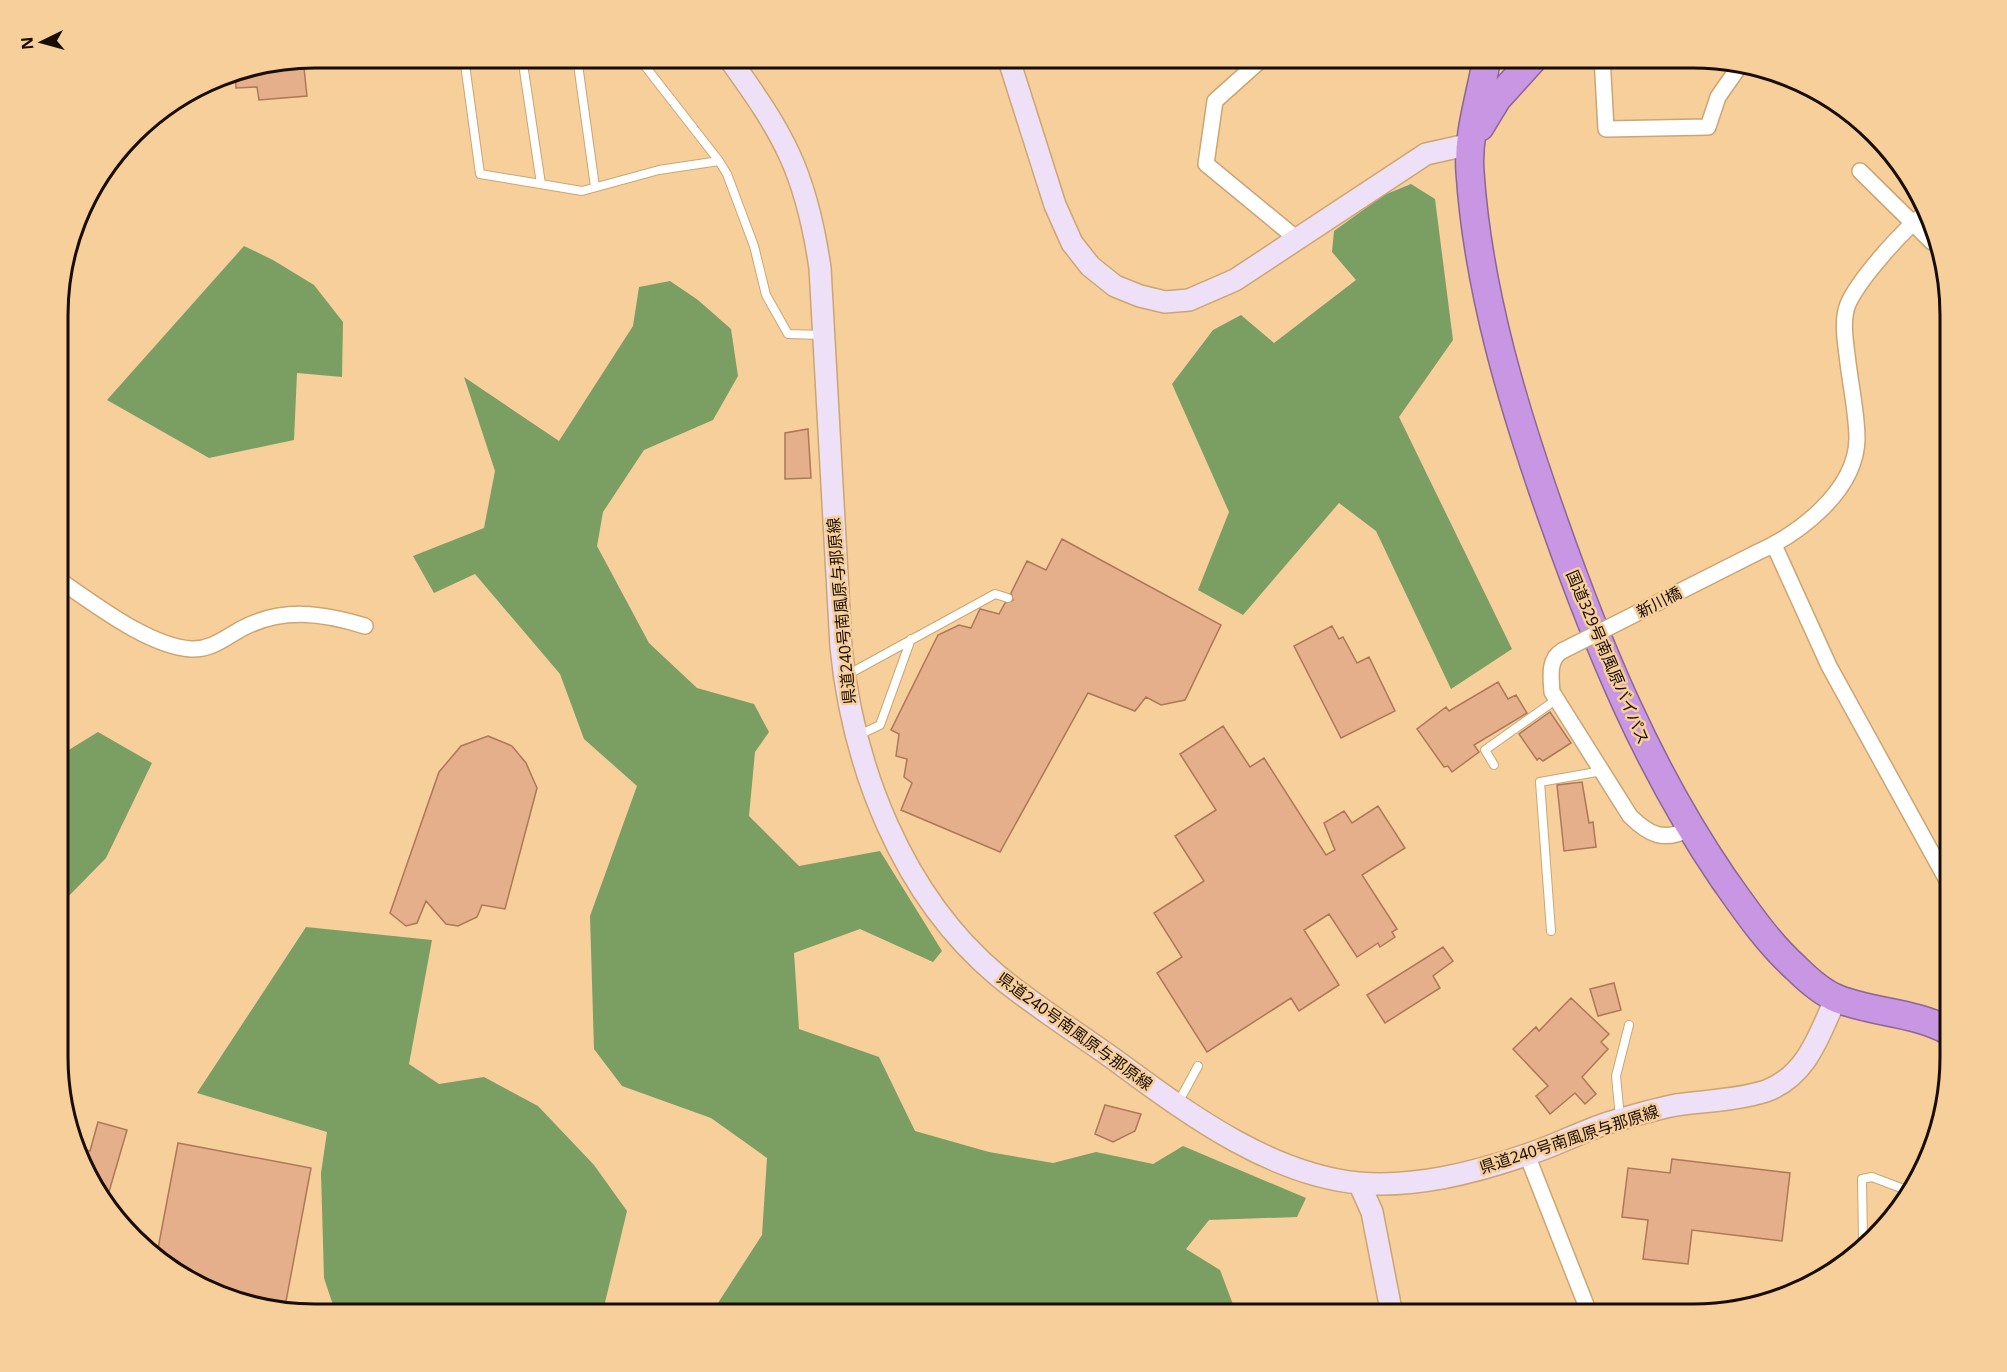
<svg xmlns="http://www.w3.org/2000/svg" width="2007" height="1372" font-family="'Noto Sans','Noto Sans JP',sans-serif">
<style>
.forest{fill:#7b9e63}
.building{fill:#e6af8c;stroke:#ac7857;stroke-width:1.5}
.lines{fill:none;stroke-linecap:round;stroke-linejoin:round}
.lane-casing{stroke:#cca573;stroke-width:10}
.street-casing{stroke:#cca573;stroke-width:18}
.secondary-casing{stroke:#cca573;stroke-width:24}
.highway-casing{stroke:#8b6693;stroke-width:30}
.lane{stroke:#fff;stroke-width:8}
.street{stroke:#fff;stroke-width:15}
.secondary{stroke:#eee0f6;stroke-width:21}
.highway{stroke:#c896e2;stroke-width:27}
.street-bridge-casing{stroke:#cca573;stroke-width:18;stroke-linecap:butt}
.street-bridge{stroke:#fff;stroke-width:15}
.labels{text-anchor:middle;stroke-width:5;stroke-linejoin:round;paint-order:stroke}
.street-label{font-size:16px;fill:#190c00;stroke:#f7cf9b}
.rim{fill:none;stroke:#190c00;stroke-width:3}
</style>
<rect width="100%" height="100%" fill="#f7cf9b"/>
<path class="forest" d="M1411 184 1435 199 1453 340 1399 417 1512 649 1451 689 1376 531 1339 503 1243 615 1198 590 1229 512 1172 384 1213 330 1241 315 1274 343 1356 280 1332 252 1334 231 1384 195Z
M244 246 273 260 314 285 343 322 342 377 297 373 294 440 209 458 107 400Z
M670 281 698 300 731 329 738 376 713 420 644 450 603 512 597 546 649 643 697 688 754 704 769 732 755 752 749 816 799 866 880 851 942 951 933 962 860 929 794 953 799 1029 879 1057 915 1131 989 1152 1053 1163 1096 1152 1153 1164 1183 1146 1306 1198 1297 1217 1209 1220 1186 1249 1220 1270 1237 1315H720L718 1303 762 1235 767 1158 711 1118 622 1086 594 1049 590 916 637 786 584 739 560 674 475 574 434 593 413 556 484 528 495 471 464 377 559 441 633 326 639 287Z
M98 732 152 763 106 858 59 906V756Z
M306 927 432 940 409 1064 439 1084 484 1077 538 1106 594 1165 627 1211 602 1315 336 1314 324 1278 321 1173 327 1132 197 1093Z"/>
<path class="building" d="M303 59 307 96 259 100 257 87 236 88 235 73Z
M808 429 811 478 785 479V433Z
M1062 539 1221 625 1185 700 1161 705 1146 697 1135 711 1088 693 1000 852 901 810 912 783 904 777 907 759 896 756 899 734 891 730 938 635 959 625 971 628 980 609 999 614 1005 603 1013 600 1011 593 1027 561 1046 570Z
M1332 626 1339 639 1343 637 1357 663 1369 657 1395 711 1341 738 1294 646Z
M1498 682 1508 699 1516 695 1527 713 1474 745 1479 752 1452 772 1448 766 1444 767 1417 729 1446 707 1449 711Z
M1550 712 1571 743 1543 761 1539 758 1537 760 1519 734Z
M1223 726 1250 767 1264 758 1326 855 1335 850 1324 823 1344 811 1352 823 1378 806 1405 848 1362 875 1397 929 1392 932 1395 937 1380 947 1378 943 1357 957 1329 914 1304 930 1339 985 1299 1011 1291 998 1207 1052 1157 973 1182 957 1154 913 1204 881 1175 836 1216 810 1180 754Z
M488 736 512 746 526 763 537 788 505 909 482 905 477 917 458 926 446 924 426 901 417 923 406 926 390 913 439 772 461 746Z
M1582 782 1589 823 1593 822 1596 847 1564 851 1557 785Z
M1443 947 1453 961 1433 976 1440 988 1385 1023 1367 995Z
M1614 983 1621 1010 1598 1016 1590 989Z
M1571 998 1609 1034 1601 1042 1608 1049 1582 1077 1596 1094 1585 1104 1575 1093 1550 1114 1536 1096 1548 1086 1513 1049 1536 1027 1539 1031Z
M1105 1105 1141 1114 1135 1131 1113 1142 1095 1134Z
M98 1122 127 1130 106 1202 91 1186 79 1148 90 1151Z
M178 1143 311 1168 284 1312 232 1301 156 1259Z
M1672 1159 1790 1173 1782 1241 1692 1230 1688 1264 1643 1259 1648 1220 1622 1217 1628 1168 1670 1173Z"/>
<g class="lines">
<g class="lane-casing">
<path id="lane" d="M464 57 480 174 582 191 659 170 719 161 727 174 754 246 766 295 788 334 822 335
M522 57 541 184
M577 57 595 187
M638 57 719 161
M847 675 995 594 1008 598
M859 735 880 725 911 639
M1494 765 1485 750 1557 699
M1551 931 1540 782 1602 771
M1178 1103 1198 1066
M1620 1118 1616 1076 1629 1025
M1863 1241 1862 1179 1872 1177 1909 1191"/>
</g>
<g class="street-casing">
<path id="street" d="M1264 57 1215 101 1206 164 1297 239
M1602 57 1606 129 1708 127 1718 97 1741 64
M1860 171 1932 242
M1774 545 1829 666 1949 884
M1756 553C1799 534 1856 491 1857 439 1857 415 1851 387 1848 363 1846 345 1841 321 1848 304 1859 279 1902 231 1924 214
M59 580C95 604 148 646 191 649 211 650 225 638 241 629 282 607 323 613 365 626
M1562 651C1548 659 1551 678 1552 692L1630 816C1649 835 1664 842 1689 829
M1527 1155 1590 1315"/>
</g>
<g class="secondary-casing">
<path id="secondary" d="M728 57C784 134 806 172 820 268L841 647C853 767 902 895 997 975 1038 1009 1083 1036 1126 1068 1194 1118 1272 1174 1358 1183 1415 1188 1473 1173 1526 1155 1555 1146 1582 1131 1611 1122 1632 1116 1655 1109 1676 1105 1706 1101 1737 1100 1766 1091 1807 1076 1819 1035 1836 998
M1008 57 1055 205 1072 243 1090 266 1115 286 1140 296 1165 302 1189 300 1235 280 1426 154 1471 144
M1359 1183 1372 1212 1392 1315"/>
</g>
<g class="highway-casing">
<path id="highway" d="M1487 57C1481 95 1467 134 1470 172 1478 291 1514 410 1554 522 1598 647 1648 768 1723 878 1745 909 1767 942 1796 968 1807 979 1823 993 1838 999 1874 1013 1914 1012 1949 1031
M1480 127 1497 99 1535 57"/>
</g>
<use href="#lane" class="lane"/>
<use href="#street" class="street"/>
<use href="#secondary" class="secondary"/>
<use href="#highway" class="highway"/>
<g class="street-bridge-casing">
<path id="street-bridge" d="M1562 651 1756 553"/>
</g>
<use href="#street-bridge" class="street-bridge"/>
</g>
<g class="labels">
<g class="street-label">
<text transform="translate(1659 602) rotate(-27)" y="6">新川橋</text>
<text transform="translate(841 611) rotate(-95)" y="6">県道240号南風原与那原線</text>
<text transform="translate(1608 657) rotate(67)" y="6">国道329号南風原バイパス</text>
<text transform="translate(1075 1031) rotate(36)" y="6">県道240号南風原与那原線</text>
<text transform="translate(1569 1139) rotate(-18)" y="6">県道240号南風原与那原線</text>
</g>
</g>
<path d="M0 0H2007V1372H0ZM315 68H1693A247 247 0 0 1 1940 315V1057A247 247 0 0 1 1693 1304H315A247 247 0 0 1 68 1057V315A247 247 0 0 1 315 68Z" fill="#f7cf9b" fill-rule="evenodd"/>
<path class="rim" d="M315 68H1693A247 247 0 0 1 1940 315V1057A247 247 0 0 1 1693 1304H315A247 247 0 0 1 68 1057V315A247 247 0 0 1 315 68Z"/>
<g transform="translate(42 42) rotate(265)" stroke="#f7cf9b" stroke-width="4.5" paint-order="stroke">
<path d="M0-4.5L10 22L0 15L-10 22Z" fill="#190c00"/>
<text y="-9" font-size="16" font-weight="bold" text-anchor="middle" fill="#190c00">N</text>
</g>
</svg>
